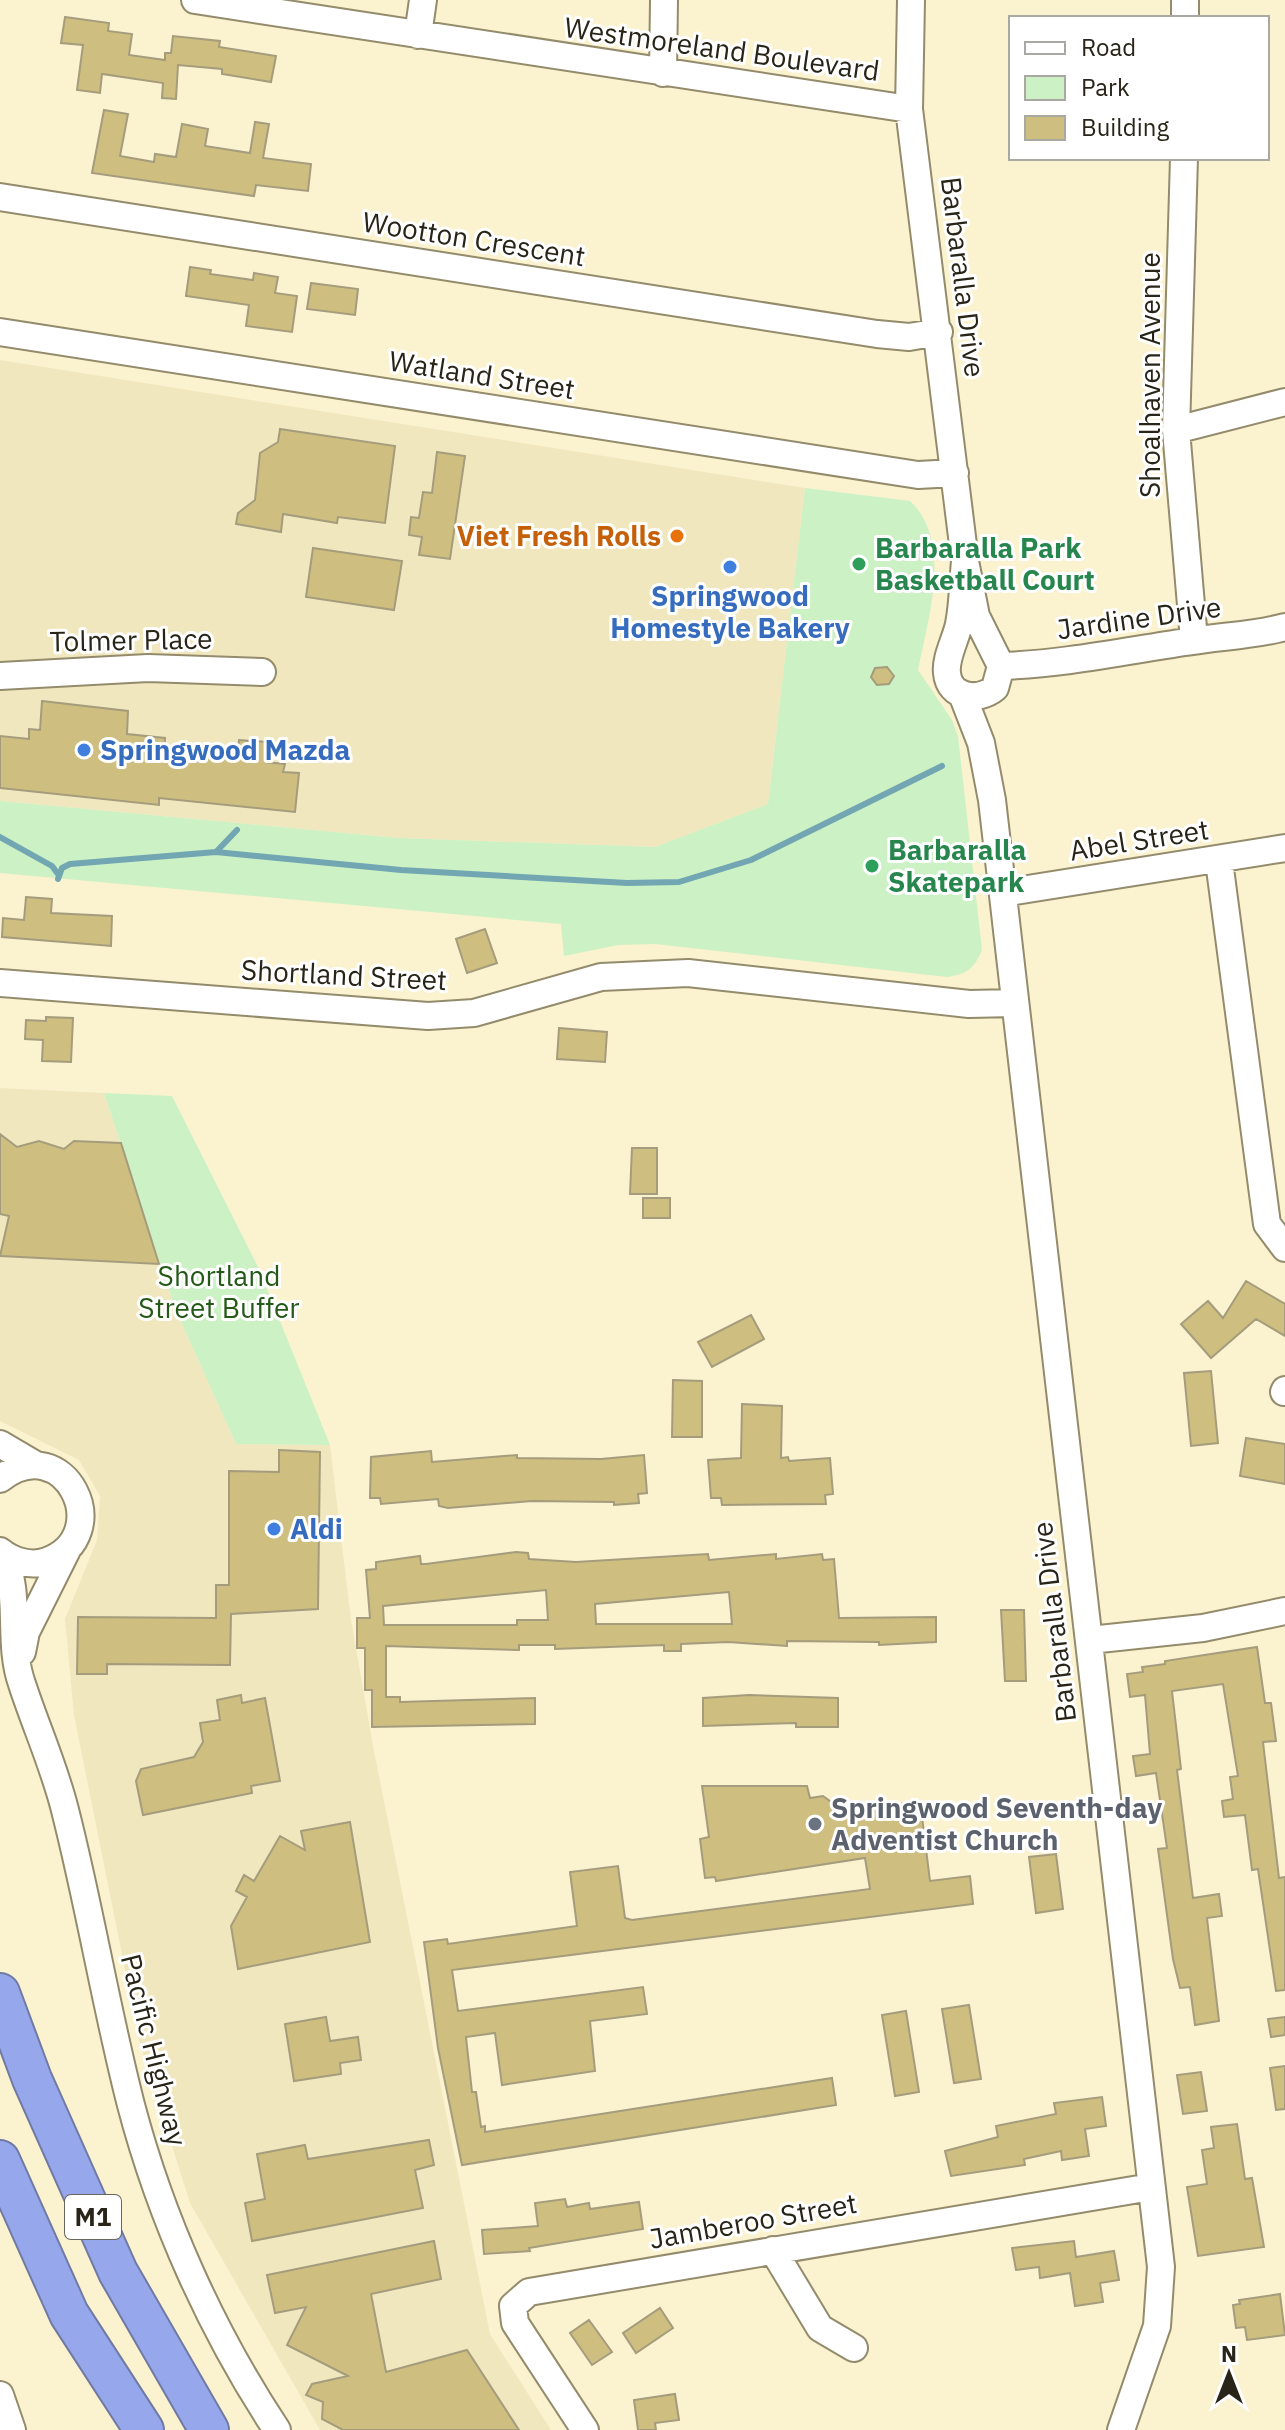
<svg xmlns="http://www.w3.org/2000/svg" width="1285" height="2430" font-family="'IBM Plex Sans',sans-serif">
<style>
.built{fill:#f1e7be}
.green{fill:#ccf1c4}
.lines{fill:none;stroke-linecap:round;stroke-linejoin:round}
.stream{stroke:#71a6b2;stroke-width:6}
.building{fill:#cebf81;stroke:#a49c7c;stroke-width:2;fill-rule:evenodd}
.minor-casing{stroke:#938b6b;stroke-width:30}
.highway-casing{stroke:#707aa2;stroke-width:42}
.minor{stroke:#fff;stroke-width:26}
.highway{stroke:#96a7ec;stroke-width:38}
.food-dot{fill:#e8710a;stroke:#fff;stroke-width:3}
.leisure-dot{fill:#2e9e5b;stroke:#fff;stroke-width:3}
.shop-dot{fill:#3f7fe0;stroke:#fff;stroke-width:3}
.worship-dot{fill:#6b7280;stroke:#fff;stroke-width:3}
.labels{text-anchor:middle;stroke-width:6;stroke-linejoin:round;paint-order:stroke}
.shield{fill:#fff;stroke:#68665d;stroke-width:2}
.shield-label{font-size:26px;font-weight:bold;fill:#282518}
.street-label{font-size:28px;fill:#282518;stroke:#fff}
.food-label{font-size:28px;font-weight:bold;fill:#c56008;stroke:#fff;text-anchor:end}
.leisure-label{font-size:28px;font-weight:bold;fill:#27864d;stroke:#fff;text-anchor:start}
.shop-label{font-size:28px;font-weight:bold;fill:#366cbe;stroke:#fff;text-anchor:start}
.park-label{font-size:28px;fill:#245917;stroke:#fff}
.worship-label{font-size:28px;font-weight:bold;fill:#5b616d;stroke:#fff;text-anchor:start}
</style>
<rect width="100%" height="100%" fill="#fbf2d0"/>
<path class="built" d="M0 360 805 488 768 804 655 847 398 838 0 801Z
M0 1088 104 1093 176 1311 236 1444 330 1445 351 1620 374 1751 490 2334 551 2430H320L190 2203 140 2044 74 1715 65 1619 97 1540 100 1496 79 1460 0 1421Z"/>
<path class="green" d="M805 488 910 501C953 541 928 619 918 670L952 720 958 736 982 950C974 969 967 974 947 977L655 944 618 945 564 956 561 924 0 873V801L398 838 655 847 768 804Z
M104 1093 172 1096 259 1269 330 1445 236 1444 176 1311Z"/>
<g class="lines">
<path class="stream" d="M0 837 52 866 58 874
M216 852 237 830
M58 879 62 868 70 864 216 852 401 870 627 883 679 882 751 860 942 766"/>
</g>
<path class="building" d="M65 17 109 23 108 31 132 34 129 55 165 60V53H171L173 36 220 41 219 47 276 56 271 82 222 74V69L178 65 176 99 162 98 163 83 102 74 100 93 77 90 83 45 61 43Z
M104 110 128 114 120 156 154 162 155 154 176 157 182 124 208 129 205 146 250 153 255 122 269 124 263 158 311 164 308 191 256 185 254 196 92 173Z
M190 267 211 270 210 274 253 280 254 273 278 277 275 293 297 296 292 332 246 326 249 305 186 296Z
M311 283 358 289 355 315 307 309Z
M280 429 395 446 385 523 338 517 337 523 283 514 281 532 236 524 238 513 255 500 260 453 278 442Z
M437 452 465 456 450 559 419 555 422 537 409 535 411 517 419 518 423 492 432 493Z
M313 548 402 561 394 610 306 597Z
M887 667 894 676 889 684 877 685 871 677 875 668Z
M42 701 128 711 127 734 165 738 164 759 196 762V755L237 759 239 740 267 742 265 762 285 764 283 772 299 773 295 812 159 798V805L0 788V736L29 739V729L40 730Z
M26 897 52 899 51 913 112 916 111 946 2 937 3 918 24 920Z
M485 929 497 963 467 973 456 939Z
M46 1017 73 1018 71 1062 42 1061 43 1040 25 1039 26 1020 46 1021Z
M559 1028 607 1032 605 1062 557 1059Z
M0 1134 17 1147 39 1141 64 1149 74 1141 121 1143 159 1264 0 1256 9 1216 0 1214Z
M632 1148H657V1194H630Z
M643 1198H670V1218H643Z
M1246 1281 1285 1304V1336L1256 1319 1211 1358 1181 1324 1208 1301 1223 1318Z
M751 1315 764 1339 712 1367 698 1342Z
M1211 1371 1218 1443 1191 1446 1184 1373Z
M673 1380 702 1381V1437H672Z
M742 1404 782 1406 781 1458 788 1457 789 1461 830 1458 833 1494 825 1495 826 1504 722 1505 721 1498H711L708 1460 741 1458Z
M1246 1438 1285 1444V1484L1240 1476Z
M279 1450 320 1452 318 1609 231 1614 230 1665 107 1664V1674H77L78 1617 216 1618V1585H229V1471L279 1472Z
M431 1451 432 1462 517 1455V1458L601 1459 644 1455 647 1493 638 1494 639 1503 614 1505V1502L532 1501 448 1508 439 1506 438 1499 381 1504 380 1498H370L371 1457Z
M516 1552 528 1553 529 1559 576 1562 708 1554 709 1560 776 1554V1559L822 1554 823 1560 834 1559 839 1618 936 1617V1642L879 1645V1642L787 1641V1646L728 1642 681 1644V1651H664V1645L555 1649V1645H519V1650L386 1646V1697H400V1702L535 1698V1724L372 1727V1690H365V1648H357V1618H370L366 1570 376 1569V1562L420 1556 421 1564H426ZM546 1590 548 1620H517V1625H384L383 1606ZM729 1592 732 1624H596L595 1604Z
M1001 1610H1024L1026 1681H1005Z
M1257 1647 1265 1703H1271L1276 1741 1263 1742 1279 1878 1285 1877V1990L1276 1991 1258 1869 1252 1870 1245 1815 1224 1817 1222 1801 1233 1799 1230 1777 1238 1776 1223 1684 1172 1691 1181 1769 1177 1770 1193 1898 1219 1894 1222 1916 1207 1918 1219 2021 1195 2025 1190 1987 1180 1988 1173 1959 1158 1849 1167 1848 1156 1773 1136 1776 1133 1756 1150 1754 1145 1695 1130 1697 1127 1674 1143 1672 1142 1667 1165 1664V1661Z
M241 1695 242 1703 265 1698 280 1781 251 1786 252 1793 143 1815 136 1781 141 1769 194 1757 203 1742 200 1723 220 1720 217 1700Z
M749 1695 838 1698V1727H796V1723L703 1726V1698Z
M702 1786H807L810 1798 823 1796 844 1811 920 1801 930 1881 970 1876 973 1904 452 1970 458 2011 643 1987 647 2014 590 2021 595 2071 502 2085 495 2033 466 2037 472 2092H476L481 2127 485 2126V2132L832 2078 836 2105 462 2165 438 2048 424 1942 447 1939 448 1944 577 1926 570 1872 618 1866 625 1918 632 1920 870 1889 865 1858 716 1881 715 1877 705 1878 700 1839 709 1837Z
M350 1822 370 1942 238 1969 231 1926 247 1897 236 1891 244 1875 254 1881 280 1836 305 1850 301 1831Z
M1056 1854 1063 1909 1036 1913 1029 1857Z
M969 2005 981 2079 954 2083 942 2009Z
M906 2011 919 2092 895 2096 882 2015Z
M326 2017 330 2041 358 2037 361 2060 340 2063 341 2074 294 2081 285 2024Z
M1285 2017V2035L1271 2037 1268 2019Z
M1285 2066V2109L1276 2110 1270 2068Z
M1201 2072 1207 2111 1183 2114 1177 2075Z
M1102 2097 1106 2126 1085 2129 1089 2156 1062 2160 1061 2151 1024 2159 1025 2165 951 2176 945 2151 998 2137 996 2126 1056 2114 1054 2103Z
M1237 2124 1245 2179 1252 2178 1264 2247 1198 2256 1187 2187 1207 2184 1202 2150 1214 2148 1211 2127Z
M429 2140 434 2165 415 2170 423 2208 252 2241 245 2203 265 2199 257 2154 305 2145 308 2159Z
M565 2199 567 2207 589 2203 590 2209 639 2202 643 2229 529 2248 530 2251 484 2254 482 2230 538 2226 535 2203Z
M434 2241 441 2279 371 2294 386 2372 467 2350 519 2430H343L322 2419 323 2402 306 2395 312 2384 348 2376 287 2345 306 2307 275 2313 267 2275Z
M1074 2241 1076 2257 1114 2251 1119 2280 1100 2283 1103 2302 1075 2306 1070 2273 1040 2278 1039 2267 1016 2270 1012 2248Z
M1280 2294 1285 2335 1247 2340 1245 2327 1236 2328 1233 2305 1240 2304 1239 2300Z
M660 2308 673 2328 636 2353 623 2333Z
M589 2320 612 2352 592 2365 570 2333Z
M675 2394 679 2420 655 2423 656 2430H638L634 2400Z"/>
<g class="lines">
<g class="minor-casing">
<path id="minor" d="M195 0 909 109
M911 0 909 109 965 561 976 616 1001 666 995 688C978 702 949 698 947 673 945 658 956 639 959 624 963 604 963 582 965 561
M1185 0V18
M418 35 423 0
M663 73 664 0
M1184 158 1176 430 1194 640
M0 197 877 334 909 337 939 332
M0 332 918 475 955 473
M1176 430 1285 402
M1001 666C1063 664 1125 651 1186 642 1220 636 1252 636 1285 627
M0 676 148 668 262 672
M962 694 981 743 992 800 1161 2267 1157 2326 1121 2430
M1219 861 1267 1224 1285 1248
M1003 893 1285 848
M0 983 428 1016 474 1013 601 977 688 973 969 1004 1014 1003
M1284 1392 1285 1390
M0 1444 34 1464
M0 1479C65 1428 117 1535 47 1561 31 1567 12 1561 0 1551
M3 1554C22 1596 7 1642 22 1684 36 1727 54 1766 65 1810 90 1908 106 2008 131 2105 161 2219 212 2332 277 2430
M1090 1640 1203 1628 1285 1611
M22 1652 26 1632 68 1548
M773 2250 820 2328 854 2348
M0 2395 12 2430
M585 2430 515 2323 513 2306 529 2292 1151 2187"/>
</g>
<g class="highway-casing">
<path id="highway" d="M0 1993 32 2079 118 2272 209 2430
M0 2160 69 2314 144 2430"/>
</g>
<use href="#minor" class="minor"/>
<use href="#highway" class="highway"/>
</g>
<circle class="food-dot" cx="677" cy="536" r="8"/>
<g class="leisure-dot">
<circle cx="859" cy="564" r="8"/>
<circle cx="872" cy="866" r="8"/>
</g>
<g class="shop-dot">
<circle cx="730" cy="567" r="8"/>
<circle cx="84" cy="750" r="8"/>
<circle cx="274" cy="1529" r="8"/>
</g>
<circle class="worship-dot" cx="815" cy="1824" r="8"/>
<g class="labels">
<rect class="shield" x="65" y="2195" width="56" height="44" rx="6"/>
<g class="shield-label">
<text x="93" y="2226">M1</text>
</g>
<g class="street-label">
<text transform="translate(722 49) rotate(8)" y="10">Westmoreland Boulevard</text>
<text transform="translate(474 239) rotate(9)" y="10">Wootton Crescent</text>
<text transform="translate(963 277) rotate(83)" y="10">Barbaralla Drive</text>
<text transform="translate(482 375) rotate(9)" y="10">Watland Street</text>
<text transform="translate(1150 375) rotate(-90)" y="10">Shoalhaven Avenue</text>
<text transform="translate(1139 618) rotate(-8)" y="10">Jardine Drive</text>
<text transform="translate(131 640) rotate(-1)" y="10">Tolmer Place</text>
<text transform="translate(1139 840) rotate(-9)" y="10">Abel Street</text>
<text transform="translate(344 975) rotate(3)" y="10">Shortland Street</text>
<text transform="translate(1054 1622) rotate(-97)" y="10">Barbaralla Drive</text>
<text transform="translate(154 2050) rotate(76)" y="10">Pacific Highway</text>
<text transform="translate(753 2221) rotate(-10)" y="10">Jamberoo Street</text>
</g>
<g class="food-label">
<text x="661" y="546">Viet Fresh Rolls</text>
</g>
<g class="leisure-label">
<text x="875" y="558">Barbaralla Park<tspan x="875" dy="32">Basketball Court</tspan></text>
<text x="888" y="860">Barbaralla<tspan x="888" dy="32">Skatepark</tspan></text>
</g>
<g class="shop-label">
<text x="730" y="606" text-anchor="middle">Springwood<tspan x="730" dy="32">Homestyle Bakery</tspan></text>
<text x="100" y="760">Springwood Mazda</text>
<text x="290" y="1539">Aldi</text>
</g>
<g class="park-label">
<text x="219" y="1286">Shortland<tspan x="219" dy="32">Street Buffer</tspan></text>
</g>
<g class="worship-label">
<text x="831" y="1818">Springwood Seventh-day<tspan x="831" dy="32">Adventist Church</tspan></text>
</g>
</g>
<rect x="1009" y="16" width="260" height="144" fill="#ffffff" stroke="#a9a8a3" stroke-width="2"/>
<rect x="1025" y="42" width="40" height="12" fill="#ffffff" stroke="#a9a8a3" stroke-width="2"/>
<text x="1081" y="56" font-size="24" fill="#282518">Road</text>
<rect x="1025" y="76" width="40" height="24" fill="#ccf1c4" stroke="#a9a8a3" stroke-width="2"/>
<text x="1081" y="96" font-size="24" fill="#282518">Park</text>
<rect x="1025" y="116" width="40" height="24" fill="#cebf81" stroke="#a9a8a3" stroke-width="2"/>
<text x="1081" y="136" font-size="24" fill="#282518">Building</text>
<g transform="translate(1229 2374)" stroke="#ffffff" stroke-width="6" paint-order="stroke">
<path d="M0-6L14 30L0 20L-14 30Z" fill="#282518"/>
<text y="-12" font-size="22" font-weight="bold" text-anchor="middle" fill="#282518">N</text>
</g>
</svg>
